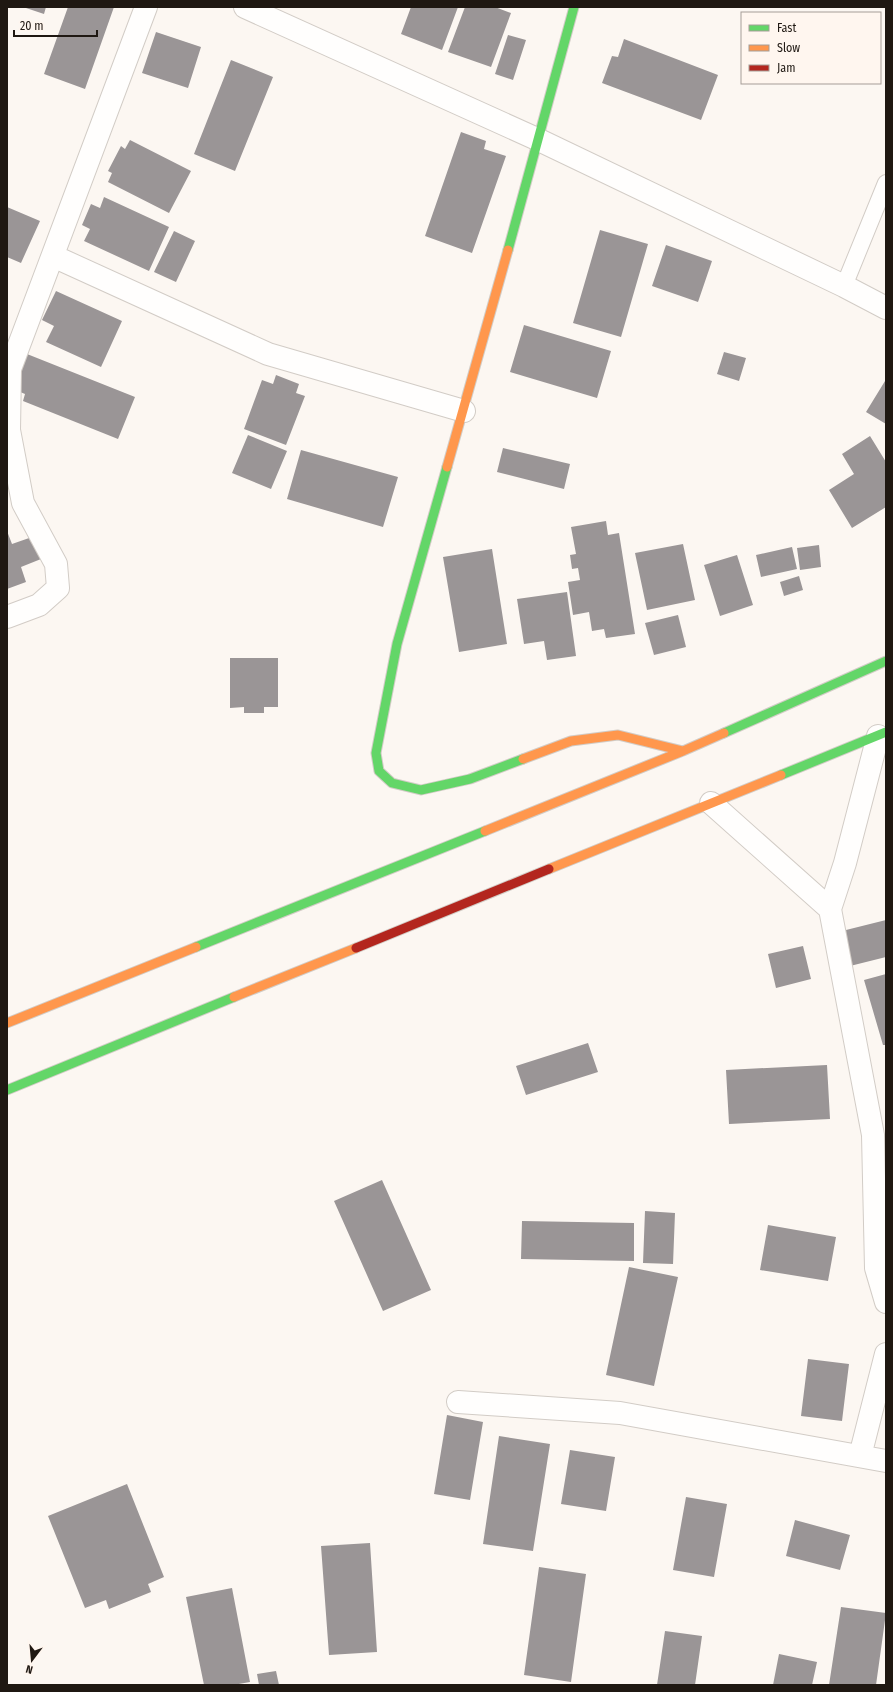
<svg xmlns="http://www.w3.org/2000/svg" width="893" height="1692" font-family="'Fira Sans Condensed',sans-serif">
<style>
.building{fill:#9a9596}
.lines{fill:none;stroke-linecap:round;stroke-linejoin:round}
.lane-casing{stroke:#d2ccc6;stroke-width:18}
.street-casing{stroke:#d2ccc6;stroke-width:24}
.fast-casing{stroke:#d2ccc6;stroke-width:11}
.slow-casing{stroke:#d2ccc6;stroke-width:11}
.jam-casing{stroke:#d2ccc6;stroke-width:11}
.lane{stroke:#fffefd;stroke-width:16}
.street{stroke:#fffefd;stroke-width:22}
.fast{stroke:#63d668;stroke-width:9}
.slow{stroke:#ff974d;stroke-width:9}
.jam{stroke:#b3261e;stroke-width:9}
</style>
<rect width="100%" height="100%" fill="#fcf7f2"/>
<path class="building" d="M23 7H46L44 14Z
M68 7H114L85 89 44 74Z
M411 7H458L442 50 401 34Z
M465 7H495L511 13 491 67 448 52Z
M156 32 201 47 188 88 142 73Z
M508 35 526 40 513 80 495 74Z
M624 39 718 75 701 120 602 83 612 56 618 57Z
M231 60 273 77 235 171 194 154Z
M461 132 486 141 484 149 506 156 472 253 425 236Z
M130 140 191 171 169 213 108 182 112 173 108 171 121 146 125 149Z
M104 197 169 227 149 271 84 241 90 229 82 225 91 204 100 208Z
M7 207 40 221 21 263 7 257Z
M600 230 648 244 621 337 573 323Z
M174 231 195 241 176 282 154 272Z
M666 245 712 261 698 302 652 286Z
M56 291 122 321 101 367 46 342 54 326 42 320Z
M524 325 611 351 597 398 510 372Z
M724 352 746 358 739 381 717 374Z
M27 354 135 397 118 439 23 401 25 394 13 389Z
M276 375 299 384 296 393 305 396 286 445 244 429 262 380 273 384Z
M885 381H886V424L866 412Z
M248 435 287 451 271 489 232 473Z
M870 436 886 462V507L852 528 829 490 854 474 842 454Z
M503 448 570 464 564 489 497 472Z
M301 450 398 477 383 527 287 499Z
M606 521 608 535 619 533 635 634 606 638 604 629 592 631 589 612 573 615 568 582 580 580 578 568 572 569 570 555 576 554 571 527Z
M7 531 12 544 32 537 41 559 21 567 26 582 7 589Z
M683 544 695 600 647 610 635 553Z
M819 545 821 567 800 570 797 548Z
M792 547 797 569 761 577 756 555Z
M492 549 507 644 459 652 443 557Z
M737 555 753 605 720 616 704 565Z
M799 576 803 590 784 596 780 582Z
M567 592 576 656 547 660 544 641 524 644 517 599Z
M678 615 686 647 654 655 645 623Z
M230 658H278V707H264V713H244V707L230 708Z
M886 920V957L846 967 838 932Z
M803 946 811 979 776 988 768 954Z
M886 974V1045H883L864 980Z
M588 1043 598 1072 526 1095 516 1066Z
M827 1065 830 1119 729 1124 726 1070Z
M382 1180 431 1290 383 1311 334 1201Z
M645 1211 675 1213 673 1264 643 1263Z
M522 1221 634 1223V1261L521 1259Z
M768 1225 836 1237 828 1281 760 1270Z
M629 1267 678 1277 654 1386 606 1375Z
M808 1359 849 1364 842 1421 801 1416Z
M447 1415 483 1422 470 1500 434 1494Z
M499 1436 550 1444 533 1551 483 1544Z
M570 1450 615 1457 606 1511 561 1504Z
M127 1484 164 1577 148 1584 151 1592 109 1609 106 1600 85 1608 48 1516Z
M686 1497 727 1504 714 1577 673 1570Z
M795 1520 850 1535 840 1570 786 1556Z
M370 1543 377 1652 329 1655 321 1546Z
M539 1567 586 1574 571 1682 524 1675Z
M232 1588 250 1682 233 1685H204L186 1597Z
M841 1607 886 1613 876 1685H829Z
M665 1631 702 1636 695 1685H657Z
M779 1654 817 1662 812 1685H773Z
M276 1671 279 1685H259L257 1674Z"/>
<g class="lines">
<g class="lane-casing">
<path id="lane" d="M844 286 886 183"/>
</g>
<g class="street-casing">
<path id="street" d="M245 7 539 140 844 286 886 308
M53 256 268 354 464 411
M7 617 39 605 58 588 56 564 23 503 9 430 10 369 146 7
M878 736 845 863 830 909 873 1135 876 1268 886 1302
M711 803 830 909
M458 1402 620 1413 886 1461
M860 1456 886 1354"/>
</g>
<g class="fast-casing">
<path id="fast" d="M508 250 574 7
M447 467 397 644 376 753 379 771 392 783 421 790 470 779 523 759
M724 733 886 661
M781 775 886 732
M196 947 485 831
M7 1090 234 997"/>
</g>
<g class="slow-casing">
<path id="slow" d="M447 467 508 250
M523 759 571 741 618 735 683 751
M485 831 683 751 724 733
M549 869 781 775
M234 997 356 948
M7 1023 196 947"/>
</g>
<g class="jam-casing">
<path id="jam" d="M356 948 549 869"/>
</g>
<use href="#lane" class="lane"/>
<use href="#street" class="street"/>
<use href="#fast" class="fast"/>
<use href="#slow" class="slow"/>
<use href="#jam" class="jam"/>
</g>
<rect width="893" height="1692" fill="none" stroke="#1f1812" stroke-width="16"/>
<rect x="741" y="12" width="140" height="72" fill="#fff6ef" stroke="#a59d97"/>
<rect x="749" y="25" width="20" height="6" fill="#63d668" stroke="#a59d97"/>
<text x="777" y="32" font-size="12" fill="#1f1812">Fast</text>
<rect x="749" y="45" width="20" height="6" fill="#ff974d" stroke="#a59d97"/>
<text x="777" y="52" font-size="12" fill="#1f1812">Slow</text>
<rect x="749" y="65" width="20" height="6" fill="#b3261e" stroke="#a59d97"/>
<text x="777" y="72" font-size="12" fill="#1f1812">Jam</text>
<g transform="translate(32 1660) rotate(196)" stroke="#fff6ef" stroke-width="3" paint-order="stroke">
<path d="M0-3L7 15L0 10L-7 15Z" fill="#1f1812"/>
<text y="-6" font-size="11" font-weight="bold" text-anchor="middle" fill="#1f1812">N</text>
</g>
<path d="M14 30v6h83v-6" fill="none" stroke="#1f1812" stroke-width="2"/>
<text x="20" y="30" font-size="12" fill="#1f1812" stroke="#fff6ef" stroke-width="3" paint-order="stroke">20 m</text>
</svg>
